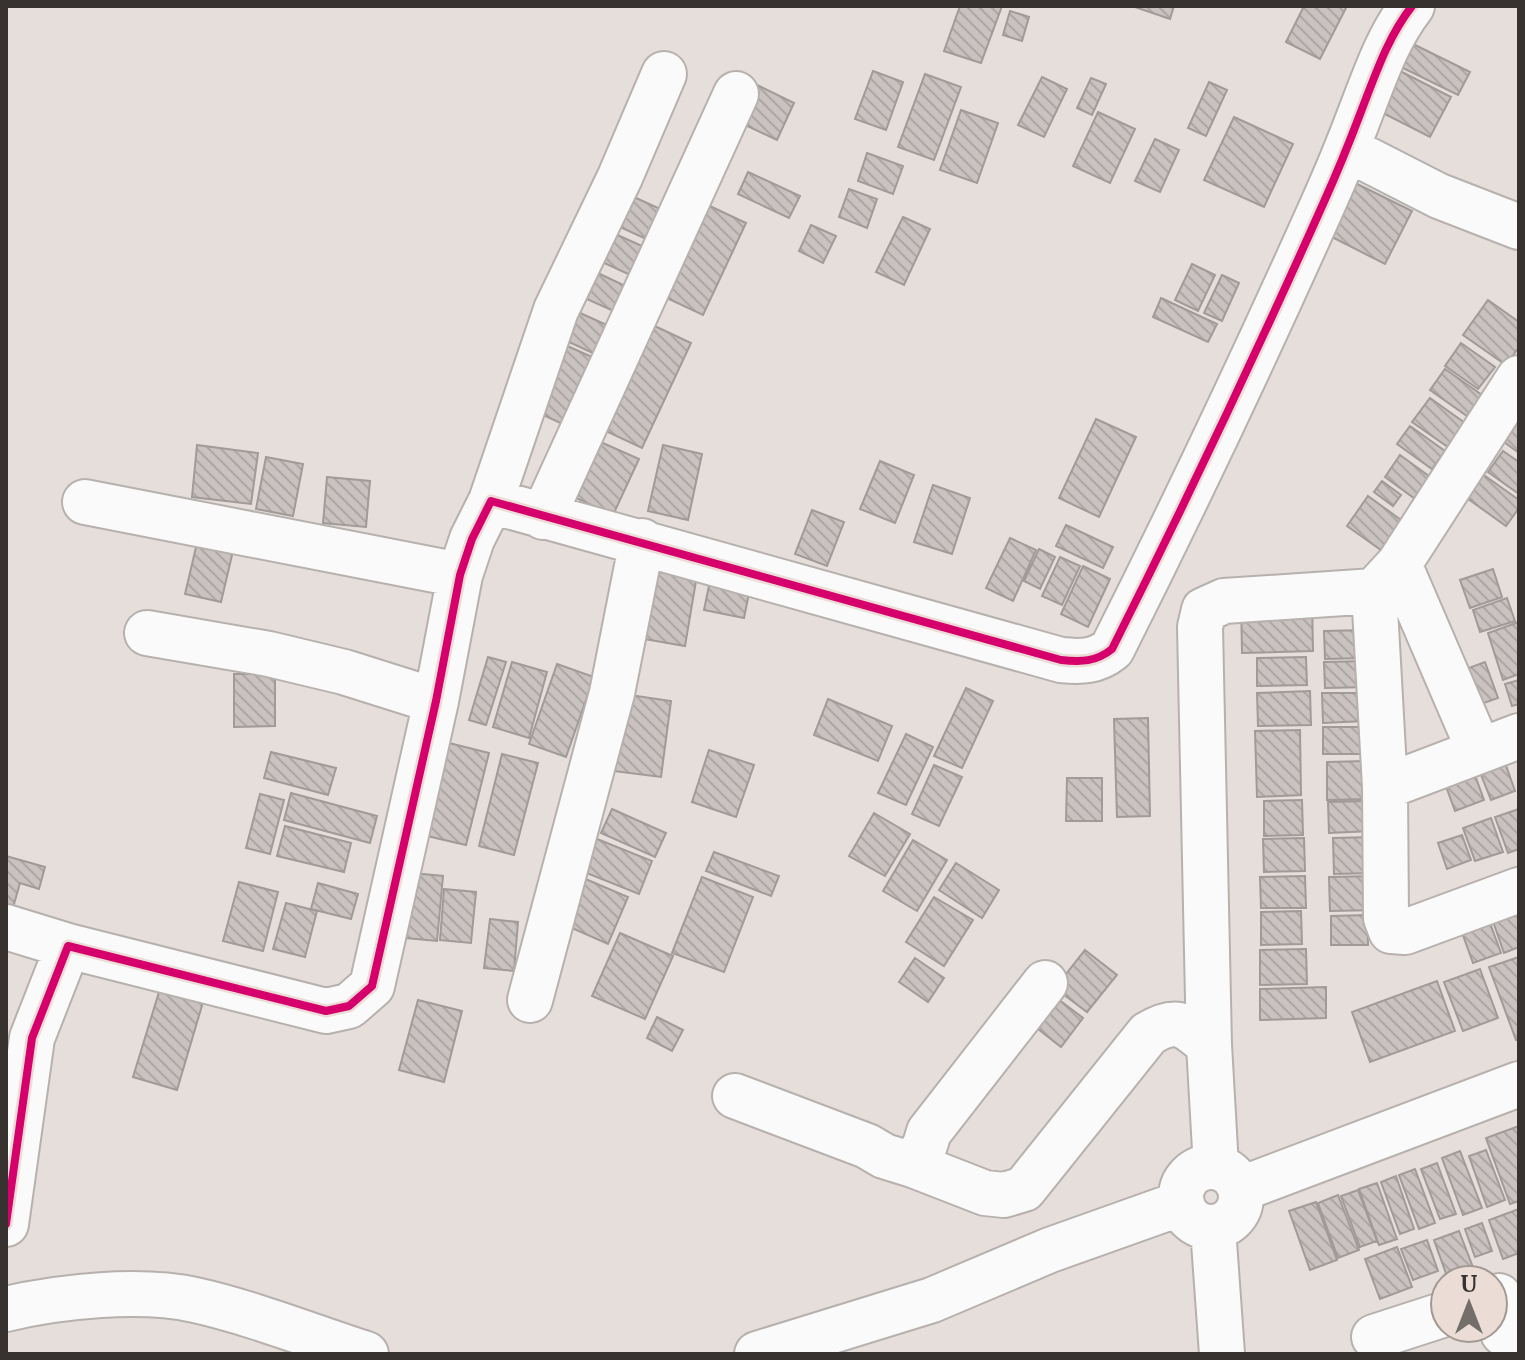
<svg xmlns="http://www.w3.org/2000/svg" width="1525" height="1360" font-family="Merriweather,serif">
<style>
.building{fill:url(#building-back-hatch);stroke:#a09a98;stroke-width:2}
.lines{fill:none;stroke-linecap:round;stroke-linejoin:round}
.minor-casing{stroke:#b7b1ae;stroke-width:48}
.minor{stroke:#fbfafa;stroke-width:44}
.cycleway-casing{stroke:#ebddd6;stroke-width:13}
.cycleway{stroke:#d6006c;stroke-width:8}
</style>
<defs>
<pattern id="building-back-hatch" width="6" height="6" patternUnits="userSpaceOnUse" patternTransform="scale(2)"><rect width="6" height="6" fill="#c9c2c1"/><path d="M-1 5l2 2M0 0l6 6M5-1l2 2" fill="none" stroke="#ada7a6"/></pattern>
</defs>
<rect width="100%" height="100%" fill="#e6dedb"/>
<path class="building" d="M960 6H1002L981 63 944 51Z
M1132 6H1174L1170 19Z
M1304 6H1347L1320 59 1286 42Z
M1010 11 1029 17 1022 41 1003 35Z
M1413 44 1470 72 1458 95 1401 67Z
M1396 69 1451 97 1430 137 1375 109Z
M873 71 903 82 886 130 855 119Z
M925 74 961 87 934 160 898 147Z
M1042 77 1067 89 1044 137 1018 125Z
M1091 78 1106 84 1092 115 1077 108Z
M1209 82 1227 90 1206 136 1188 128Z
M755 84 794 103 777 140 737 121Z
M961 110 998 123 977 183 940 170Z
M1098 112 1135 129 1110 183 1073 166Z
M1234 117 1293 144 1264 207 1204 180Z
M1155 139 1179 150 1160 192 1135 181Z
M867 153 903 166 893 194 858 181Z
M748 172 800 196 789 218 738 194Z
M1355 183 1412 211 1385 264 1328 235Z
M849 189 877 199 867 228 839 217Z
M623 192 669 213 655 243 609 222Z
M697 200 746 223 703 315 654 292Z
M903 217 930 229 904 285 876 272Z
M811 225 836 236 823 263 799 251Z
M602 228 653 251 639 279 589 256Z
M1192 264 1215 275 1198 311 1175 300Z
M583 266 638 292 627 317 571 292Z
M1222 275 1239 283 1222 321 1204 313Z
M1161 298 1217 324 1208 342 1153 317Z
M1488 300 1519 322V347L1506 365 1463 335Z
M569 308 609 326 597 355 556 336Z
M642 320 691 343 642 448 593 425Z
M554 340 601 361 571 428 524 406Z
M1461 343 1495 367 1478 389 1445 366Z
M1445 369 1482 395 1467 416 1430 390Z
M1430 398 1465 423 1448 447 1412 422Z
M1096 419 1136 437 1099 517 1059 498Z
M1519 421V453L1504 442Z
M1410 426 1445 451 1432 469 1397 444Z
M587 436 639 459 613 515 561 491Z
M197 445 258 453 251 504 192 497Z
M663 445 702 454 688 520 648 511Z
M1503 451 1519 462V494L1488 472Z
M1400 455 1433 479 1418 501 1385 477Z
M266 457 303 464 293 516 256 509Z
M880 461 914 475 895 523 860 509Z
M1481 473 1519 500V508L1506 526 1464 496Z
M327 477 370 481 366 527 323 523Z
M1382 481 1401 495 1393 506 1374 492Z
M933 485 970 498 952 554 914 542Z
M1368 496 1401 520 1381 550 1347 526Z
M812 510 844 522 827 566 795 554Z
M1066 525 1113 547 1103 568 1056 546Z
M1010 538 1036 550 1013 601 986 588Z
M197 543 233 551 221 602 185 594Z
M1039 549 1055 557 1040 589 1024 581Z
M1060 557 1080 566 1062 605 1042 596Z
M1083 566 1110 579 1088 627 1061 614Z
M656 568 697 575 685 646 644 639Z
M1493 569 1502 597 1470 608 1460 580Z
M711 576 751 583 744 618 704 610Z
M1507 598 1515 621 1480 632 1473 610Z
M1312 599 1313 651 1242 653 1241 600Z
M1519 622V674L1503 680 1488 633Z
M1366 630V658L1325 659 1324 631Z
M488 657 506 662 486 725 469 720Z
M1306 657 1307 685 1257 686V658Z
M1369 661 1370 687 1325 688 1324 662Z
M512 662 547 672 529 738 493 727Z
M1485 662 1498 698 1470 708 1458 672Z
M557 664 594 677 566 757 529 744Z
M234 674H275V726L234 727Z
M1519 680V704L1512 706 1505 684Z
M966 688 993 701 962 768 934 756Z
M1310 691 1311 725 1258 726 1257 693Z
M1322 693H1364L1365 721 1323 723Z
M623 694 671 701 661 777 613 771Z
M828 699 892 726 878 761 814 735Z
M1148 718 1150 816 1117 817 1114 719Z
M1323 727H1363V754H1323Z
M1300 730 1301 795 1257 797 1255 731Z
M906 734 933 747 906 805 878 793Z
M437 740 489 753 466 845 414 833Z
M709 750 754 765 736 817 692 802Z
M271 752 336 768 328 795 264 778Z
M502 754 538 763 514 855 479 846Z
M1503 757 1515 791 1491 800 1478 767Z
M1367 761 1368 799 1327 800V762Z
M934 765 962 777 939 826 912 814Z
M1472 767 1484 800 1455 811 1443 778Z
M1067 778H1102V821H1066Z
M291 793 377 816 370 843 284 820Z
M260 794 284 800 270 854 246 848Z
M1302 800 1303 835 1264 836V801Z
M1372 801V831L1329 833 1328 802Z
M612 809 666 833 655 857 601 833Z
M1519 809V849L1508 853 1495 817Z
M874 813 910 834 885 876 849 856Z
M1491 818 1503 852 1475 861 1463 828Z
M285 826 351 843 344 872 277 856Z
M1462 835 1471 860 1447 869 1438 843Z
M592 837 652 861 639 894 579 870Z
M1374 837V873L1334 874 1333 838Z
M1304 838 1305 871 1264 872 1263 839Z
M913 840 947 860 917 911 883 891Z
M714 852 779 876 771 896 706 871Z
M6 856 45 867 39 889 20 883 10 918 6 916Z
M956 863 999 890 982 918 939 890Z
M402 872 443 876 437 941 395 937Z
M576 875 628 897 608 944 556 921Z
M1305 876 1306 908H1261L1260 877Z
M1377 876 1378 910 1330 911 1329 877Z
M702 877 753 897 724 972 672 953Z
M239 882 278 892 263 951 223 941Z
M318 883 358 894 351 919 311 909Z
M444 889 476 892 471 943 440 940Z
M934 897 973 920 944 966 906 942Z
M1511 898 1519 921V947L1504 953 1488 907Z
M286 903 317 911 305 957 273 949Z
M1484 907 1501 953 1473 963 1456 916Z
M1301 911 1302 944 1261 945V912Z
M1367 915 1368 945H1331V916Z
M490 919 518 922 514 971 484 968Z
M620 933 673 956 645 1019 592 996Z
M1306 949 1307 984 1260 985V950Z
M1085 950 1117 975 1087 1012 1055 988Z
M1519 957V1039L1516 1040 1489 967Z
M915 958 944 978 928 1002 899 982Z
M1480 969 1498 1018 1463 1031 1444 982Z
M163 979 206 992 177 1090 133 1077Z
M1437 981 1455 1031 1370 1062 1352 1012Z
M1326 987V1018L1260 1020V989Z
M1050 993 1083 1018 1061 1047 1028 1021Z
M418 1000 462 1011 444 1082 399 1070Z
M657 1017 683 1030 672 1051 647 1038Z
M1519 1126V1201L1510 1204 1486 1138Z
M1486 1150 1505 1200 1487 1207 1469 1156Z
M1460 1151 1482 1208 1463 1215 1442 1158Z
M1437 1163 1456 1214 1440 1219 1421 1169Z
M1415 1169 1435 1223 1419 1229 1399 1175Z
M1396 1176 1414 1229 1400 1234 1381 1182Z
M1377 1183 1397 1239 1379 1245 1359 1189Z
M1358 1190 1377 1241 1360 1247 1341 1196Z
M1338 1195 1359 1250 1338 1258 1318 1203Z
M1316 1202 1337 1260 1310 1270 1289 1211Z
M1519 1209V1253L1503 1259 1489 1220Z
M1482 1223 1492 1251 1475 1257 1465 1229Z
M1459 1231 1474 1270 1448 1279 1434 1240Z
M1427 1240 1438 1271 1413 1280 1401 1249Z
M1397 1247 1412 1287 1380 1299 1365 1259Z"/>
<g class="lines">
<g class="minor-casing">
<path id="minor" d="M1347 149 1439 196 1519 227
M491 501 556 310 620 177 664 74
M85 502 460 575
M543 517 736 94
M1399 564 1479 750
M1374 591 1385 787 1386 918 1391 931 1405 932 1519 890
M147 633 269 654 344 672 436 701
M1385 787 1519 736
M6 927 68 946
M1045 983 929 1132 925 1145 913 1165 985 1193 1004 1195 1024 1189 1148 1034C1177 1016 1185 1025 1209 1045L1216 1167
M530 1000 612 693 642 541
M1209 1045 1200 627 1204 610 1224 601 1374 591 1399 564 1519 378
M735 1096 867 1146 884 1156 913 1165
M1181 1197a30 30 0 1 1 60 0a30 30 0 1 1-60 0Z
M1241 1189 1519 1084
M6 1224 32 1038 68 946 326 1011 349 1006 372 986 436 701 460 575 472 539 491 501 1061 660C1081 662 1096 662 1112 649 1186 502 1256 354 1323 204 1337 173 1350 141 1362 109 1376 73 1388 37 1412 6
M1213 1228 1222 1354
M1499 1296 1503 1333 1519 1346
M6 1309C61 1296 140 1288 195 1300 253 1313 310 1336 366 1354
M1374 1337 1445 1314
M757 1354 932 1300 1050 1250 1182 1203"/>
</g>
<use href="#minor" class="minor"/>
<g class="cycleway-casing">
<path id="cycleway" d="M6 1224 32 1038 68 946 326 1011 349 1006 372 986 436 701 460 575 472 539 491 501 1061 660C1081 662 1096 662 1112 649 1186 502 1256 354 1323 204 1337 173 1350 141 1362 109 1376 73 1388 37 1412 6"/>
</g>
<use href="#cycleway" class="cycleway"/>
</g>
<rect width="1525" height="1360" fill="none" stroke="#37322f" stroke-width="16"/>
<g transform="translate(1469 1304)"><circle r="38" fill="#ebddd6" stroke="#a39993" stroke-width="2"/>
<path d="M0-6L14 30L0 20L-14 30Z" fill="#746e6b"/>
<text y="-12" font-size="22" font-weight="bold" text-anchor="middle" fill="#37322f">U</text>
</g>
</svg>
